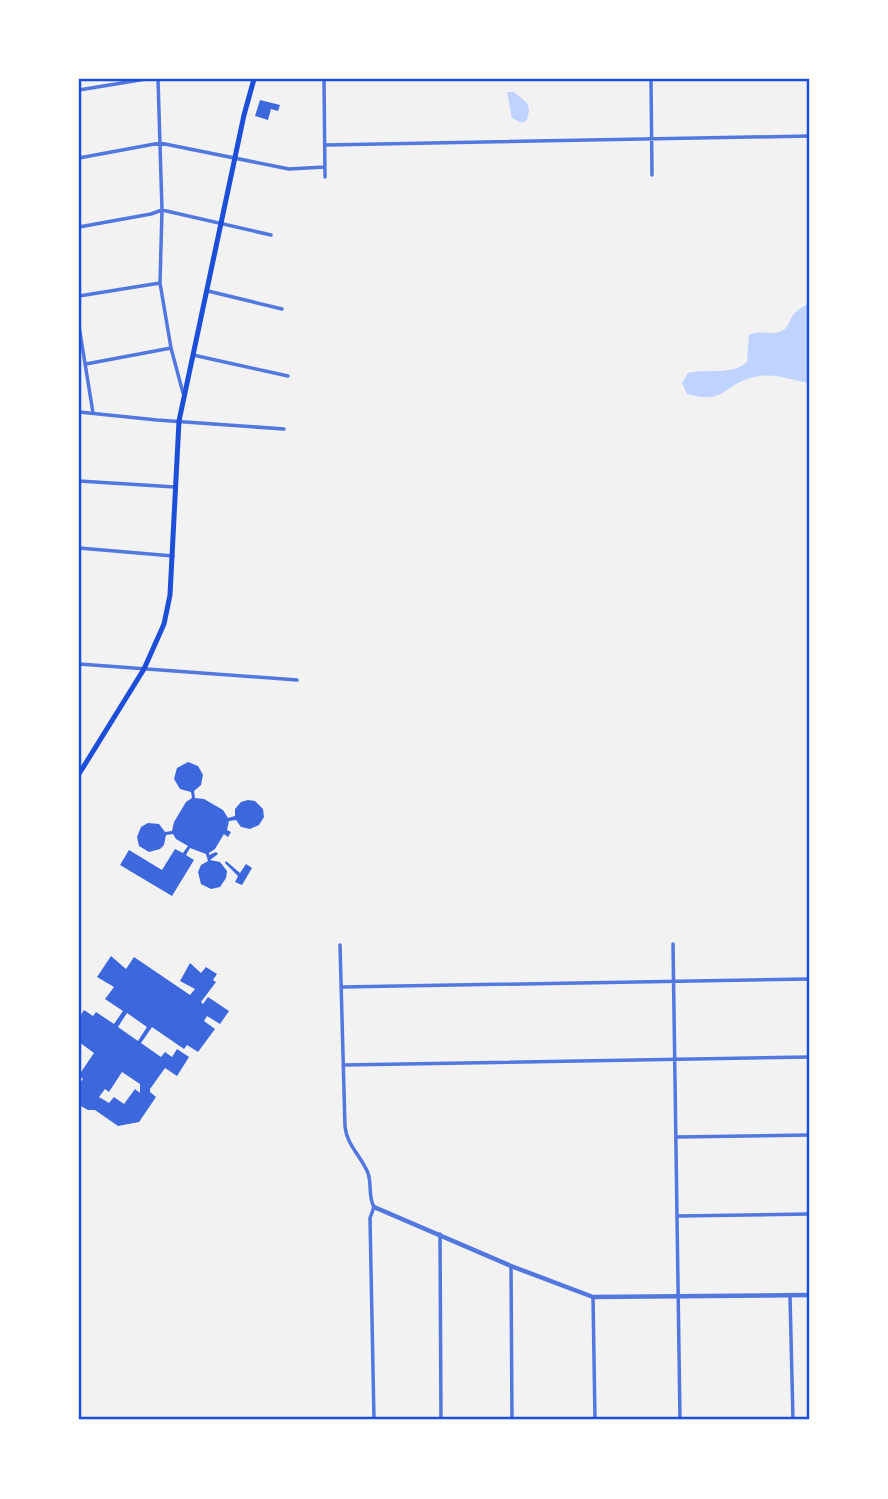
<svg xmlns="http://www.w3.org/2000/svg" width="888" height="1499" font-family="Figtree,sans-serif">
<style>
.water{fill:#bfd3fe}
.building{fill:#3d67dc;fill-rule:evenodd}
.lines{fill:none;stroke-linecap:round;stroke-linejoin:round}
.minor{stroke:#5277de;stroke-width:3.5}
.tertiary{stroke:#5277de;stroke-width:4.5}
.secondary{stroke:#1d4ed8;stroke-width:5}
.neatline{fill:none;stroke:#1d4ed8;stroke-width:2.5}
</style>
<rect width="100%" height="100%" fill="#f2f2f2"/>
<path class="water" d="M507 92H514C526 103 532 102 527 120L522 123 512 118Z
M809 303V383C792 380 772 372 754 377 721 385 727 405 687 394L682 383 688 373C707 368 732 376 747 362L749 335C762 329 771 336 782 331 790 327 789 318 795 313 798 309 805 306 809 303Z"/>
<path class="building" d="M260 100 280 105 278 111 271 109 268 120 255 116Z
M188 762 198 766 203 775 201 785 194 791 195 798 204 799 223 810 228 818 235 816V809L241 802 248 800 255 801 263 809 264 817 259 825 250 829 241 827 236 820 229 821 227 830 231 832 228 837 224 834 215 849 209 853V855L216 852 218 854 210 860 220 862 227 871 226 878 220 887 211 889 201 884 198 872 201 865 208 861 206 854 190 848 186 855 194 860 172 896 120 865 129 850 162 870 175 849 183 853 188 846 176 839 173 834 166 835 164 845 160 849 149 852 139 846 137 837 141 827 148 823 159 824 165 832 172 831 174 822 186 802 192 798 191 792 180 789 174 779 177 768Z
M226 861 240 873 246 864 252 868 242 885 235 882 238 876 225 863Z
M111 956 126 969 134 957 190 995 195 989 180 981 190 963 201 973 206 967 217 974 213 980 216 982 201 1002 203 1004 208 997 229 1011 220 1024 207 1016 204 1021 215 1029 198 1052 187 1045 184 1049 152 1027 141 1043 161 1057 165 1052 172 1057 177 1049 189 1057 177 1076 165 1068 150 1089V1092L156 1097 139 1122 118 1126 95 1110H88L79 1105V1084L83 1079 79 1075 94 1053 79 1042V1018L84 1010 93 1016 96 1012 114 1024 123 1011 105 999 114 987 97 977ZM127 1013 147 1027 138 1041 118 1027ZM122 1072 140 1084V1093L135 1089 124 1104 114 1097 109 1103 99 1097 105 1089 109 1092Z"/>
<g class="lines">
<path class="minor" d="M158 79 162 210 160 283 171 348 183 393
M324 79 325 177
M651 79 652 175
M79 90 146 79
M326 145 809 136
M79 158 160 143 289 169 325 167
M79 227 151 214 162 210 271 235
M208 291 282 309
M79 296 160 283
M79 326 93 413
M193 355 288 376
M86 364 171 348
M79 412 157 420 284 429
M79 481 175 487
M79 548 173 556
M79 664 297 680
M673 944 680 1420
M340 945 345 1127C347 1145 361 1156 368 1173 372 1185 368 1197 374 1207L370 1218 374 1420
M342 987 809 979
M343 1065 809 1057
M676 1137 809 1135
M678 1216 809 1214
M440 1234 441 1420
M511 1266 512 1420
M790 1296 793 1420
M593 1297 595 1420"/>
<path class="tertiary" d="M374 1207 511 1266 593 1297 809 1295"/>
<path class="secondary" d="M79 774 144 669 164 624 170 595 179 421 244 115 254 79"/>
</g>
<rect width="888" height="1499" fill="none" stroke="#ffffff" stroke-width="161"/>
<rect x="80" y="80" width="728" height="1338" class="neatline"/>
</svg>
